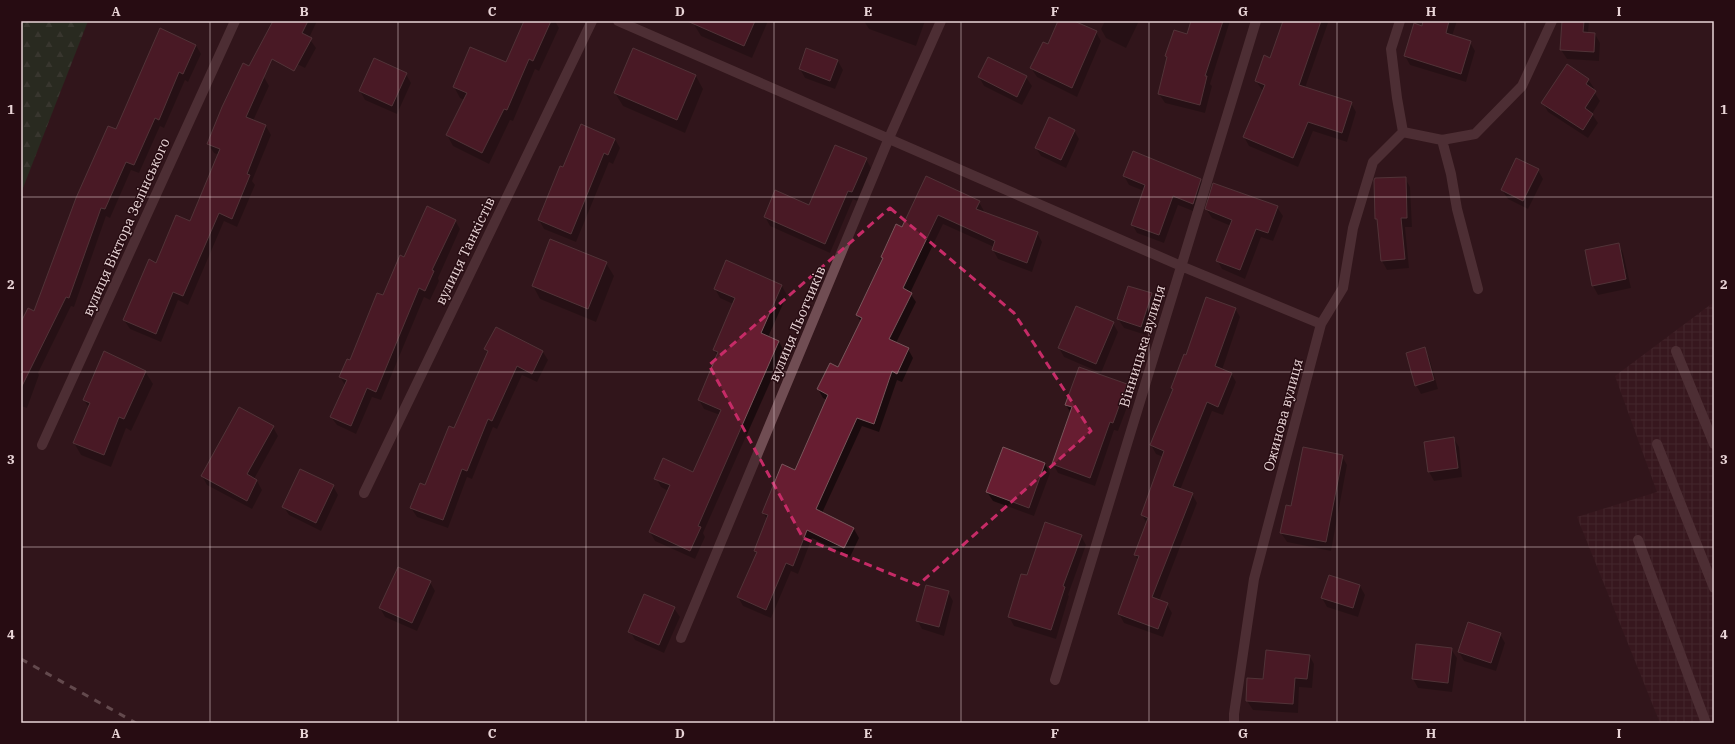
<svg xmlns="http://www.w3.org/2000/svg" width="1735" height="744" font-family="'IBM Plex Serif',serif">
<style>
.industrial{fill:url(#industrial-grid)}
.forest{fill:url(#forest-firs)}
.shadow{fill:#0007}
.building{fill:#671d31;stroke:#78565b}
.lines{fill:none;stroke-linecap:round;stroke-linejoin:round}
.minor{stroke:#704d53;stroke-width:10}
.rail{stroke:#9f888b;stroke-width:3;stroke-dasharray:7 7;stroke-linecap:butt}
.marked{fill:none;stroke:#c62b67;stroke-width:3;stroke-dasharray:8 5;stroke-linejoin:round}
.grid{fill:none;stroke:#e9d5d7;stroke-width:1;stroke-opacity:0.55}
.labels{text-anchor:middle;stroke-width:3;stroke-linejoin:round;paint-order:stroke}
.street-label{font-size:14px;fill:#e9d5d7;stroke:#270c12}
.neatline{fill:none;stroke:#e9d5d7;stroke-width:1.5}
.grid-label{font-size:13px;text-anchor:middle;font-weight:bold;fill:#e9d5d7}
</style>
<defs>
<pattern id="industrial-grid" width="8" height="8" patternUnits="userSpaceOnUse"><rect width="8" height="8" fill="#3e1a22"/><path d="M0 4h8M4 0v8" fill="none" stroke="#5a3a41"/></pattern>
<pattern id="forest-firs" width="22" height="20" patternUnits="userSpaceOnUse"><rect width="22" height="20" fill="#1f4326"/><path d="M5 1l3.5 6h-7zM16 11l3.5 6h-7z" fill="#405d45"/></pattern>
</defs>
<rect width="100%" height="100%" fill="#32161b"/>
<path class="industrial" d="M1714 302V723H1660L1577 517 1657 492 1615 376Z"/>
<path class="forest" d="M21 21H88L21 193Z"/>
<path class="shadow" d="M274 21H317L309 38 316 48 305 68 269 50Z
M525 21H555L559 28 539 71 535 69 513 121 510 120 489 164 453 146 447 135 464 100 460 98 454 87 506 63Z
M694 21H768L752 58 701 36 693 23Z
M864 21H925L916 46 869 29Z
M1060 21H1072L1096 32 1101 41 1077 97 1037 77 1031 68 1049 46Z
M1105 21H1139L1126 48 1106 38 1101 29Z
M1192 21H1230L1210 84 1212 86 1205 113 1165 103 1159 94 1168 59 1166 56 1187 35Z
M1284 21H1327L1328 23 1305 88 1351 103 1356 112 1347 142 1313 131 1298 167 1249 146 1244 137 1264 91 1262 90 1256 81 1270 59Z
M1424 21H1457L1452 36 1470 42 1475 51 1466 82 1410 65 1405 56 1422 27Z
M1563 21H1589L1588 33 1595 34 1600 43 1599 61 1567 59 1561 50Z
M196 45 201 54 188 82 185 80 164 128 160 126 139 173 131 170 110 218 106 216 74 307 71 306 38 373 39 375 27 408 21 406V324L35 312 116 131Z
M807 49 838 61 843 70 835 89 805 78 800 69Z
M406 74 411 83 397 114 365 100 360 91Z
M696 76 703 89 685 133 623 106 615 93Z
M264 77 269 86 253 121 266 126 271 135 252 181 255 185 237 227 224 221 188 305 178 300 161 342 130 329 124 320 157 264 191 222 219 155 214 153 208 144Z
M979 77H1026L1032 86 1022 105 984 86Z
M1588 79 1594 88 1593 90 1600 101 1592 114 1598 123 1588 138 1548 112 1543 103Z
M1074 130 1079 139 1066 168 1041 156 1036 148Z
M615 139 620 148 613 164 609 162 576 242 544 229 539 220 563 168Z
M866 159 871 168 857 201 853 199 830 253 770 226 765 217 776 192 810 206Z
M1538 170 1543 179 1528 209 1508 199 1502 190Z
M1124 176 1200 179 1206 188 1198 213 1178 205 1164 243 1137 233 1132 224 1144 191 1129 185Z
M926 178 979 202 984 211 983 213 1037 233 1042 242 1032 272 998 259 993 250 994 247 943 224 910 293 916 302 896 343 908 349 913 358 902 382 897 380 879 432 862 426 822 513 854 529 859 538 850 557 812 538 798 574 791 571 771 618 743 606 738 597 757 554 755 551 767 519 763 513 795 471 827 400 823 398 818 389 839 368 861 322 857 315 884 259 882 257 903 229Z
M1405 178 1410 187 1412 227H1405L1409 268 1387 270 1382 261 1378 222 1376 218Z
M1277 207 1283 216 1273 241 1261 237 1245 279 1222 269 1217 260 1231 226 1212 218 1206 209Z
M455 220 460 229 438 278 439 281 430 300 424 297 381 400 372 397 356 434 337 425 331 417 345 385 340 377 350 362 383 296 405 258Z
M1618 244 1623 253 1631 288 1598 295 1593 286 1586 251Z
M606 263 614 276 596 322 540 299 533 286Z
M782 286 787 295 768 337 779 342 784 351 703 533 705 537 695 559 655 541 650 532 668 491 661 487 656 478 694 473 720 415 704 409 699 400 717 356 714 350 733 304 720 298 715 289Z
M1151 294 1156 303 1146 335 1124 328 1118 319Z
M1235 308 1240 317 1222 370 1231 373 1236 382 1223 415 1212 411 1180 490 1192 494 1197 503 1159 601 1167 604 1172 613 1163 637 1124 623 1119 614 1138 560 1135 555 1147 524 1142 515 1163 457 1156 454 1151 445 1173 391 1172 388 1187 356Z
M1113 323 1118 332 1101 373 1064 357 1059 348Z
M485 349 543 352 548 360 537 382 522 375 497 429 493 427 472 479 467 477 448 528 417 517 411 508 426 487 454 429 488 354Z
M1424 349 1429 357 1438 389 1421 394 1416 385Z
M1080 368 1127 385 1132 394 1118 431 1114 430 1095 486 1058 473 1053 464 1071 413 1066 405Z
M145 371 153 384 131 431 126 428 111 467 81 455 74 443 89 408 84 400Z
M273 427 278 436 254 479 257 481 262 490 252 509 207 485 202 476Z
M1454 439 1459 447 1462 477 1434 481 1429 472 1425 442Z
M1003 449 1045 464 1050 473 1034 516 993 501 987 492Z
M1342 456 1347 465 1331 551 1287 542 1281 533Z
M333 486 338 495 321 531 289 515 283 506Z
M1081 536 1086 545 1068 595 1069 596 1056 639 1014 626 1009 617 1027 576Z
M1330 576 1360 586 1365 595 1358 617 1327 607 1322 598Z
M430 582 435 591 417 631 385 617 380 608Z
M948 592 953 601 944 636 922 629 917 620Z
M674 608 680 617 664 653 635 640 630 631Z
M1500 634 1505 643 1496 671 1464 661 1459 652Z
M1451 649 1457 658 1452 692 1418 688 1413 679Z
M1309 655 1314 664 1312 688 1299 687 1298 713 1253 710 1247 701 1248 680H1264Z"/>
<path class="building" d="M273 21H308L302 33 312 38 294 71 272 59 246 117 266 125 247 174 250 175 232 219 219 213 183 296 173 292 156 334 123 320 149 259 156 263 176 215 190 221 220 149 207 144 222 107 243 63 249 66Z
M524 21H551L533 61 529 59 507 110 504 109 482 153 446 135 467 93 453 87 470 47 506 62Z
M687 21H755L744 46Z
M1058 21H1074L1097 31 1072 88 1030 68 1043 42 1048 44Z
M1191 21H1223L1205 76H1207L1200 105 1158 94 1167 57 1165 56 1174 30 1187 34Z
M1283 21H1321L1299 85 1352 102 1342 133 1308 122 1293 158 1243 137 1265 85 1255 81 1264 55 1270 58Z
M1423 21H1449L1446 33 1471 41 1461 74 1404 56 1414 23 1422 26Z
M1562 21H1584L1583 32 1595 33 1594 52 1560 50Z
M160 28 196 45 183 74 179 72 159 120 155 118 134 165 126 162 105 209 101 208 69 298 66 297 21 388V322L28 308 34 311 76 198 108 126 116 129Z
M633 48 696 75 677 120 614 93Z
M806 48 838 60 830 81 799 69Z
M988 57 1027 76 1017 97 978 77Z
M374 58 407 73 392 106 359 91Z
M1567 64 1589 79 1586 84 1596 91 1585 108 1593 114 1583 130 1541 103Z
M1049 117 1075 130 1061 160 1035 148Z
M581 124 615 139 608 155 604 153 571 234 538 220 560 166 563 167Z
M835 145 867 158 852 192 848 191 825 244 764 217 775 190 809 205Z
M1133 151 1201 179 1193 204 1173 196 1159 235 1131 225 1145 185 1123 176Z
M1516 158 1539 169 1523 201 1501 190Z
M926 176 980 201 976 209 1038 232 1027 263 992 250 995 241 938 215 903 288 912 293 889 339 909 348 897 374 892 371 874 424 857 418 816 509 854 528 844 548 807 530 793 566 786 563 766 610 737 597 757 552 754 551 768 515 762 513 782 464 795 470 828 395 817 389 830 363 838 367 862 318 856 315 883 258 881 257 896 224 902 227Z
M1406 177 1407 218H1401L1405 259 1381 261 1377 219H1375L1374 180 1375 178Z
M1213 183 1278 206 1268 233 1256 229 1240 270 1216 261 1232 220 1205 209Z
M427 206 456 220 432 270 434 271 425 291 419 288 376 392 367 388 351 426 330 417 347 380 339 377 347 359 350 360 377 293 383 295 400 255 404 257Z
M550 239 607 262 588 309 532 286Z
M1619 243 1626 279 1592 286 1585 250Z
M726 260 782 285 761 333 779 341 698 526 701 527 690 551 649 532 670 485 654 479 663 458 693 472 721 410 698 400 718 352 713 350 735 298 714 289Z
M1128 286 1152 293 1141 327 1117 319Z
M1206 297 1236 308 1215 366 1232 373 1218 407 1207 402 1173 486 1193 493 1152 597 1168 603 1158 629 1118 614 1139 556 1134 555 1148 518 1141 515 1164 451 1150 445 1173 389 1171 388 1184 354 1186 355Z
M1076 306 1114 322 1096 364 1058 348Z
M496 327 543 351 532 374 517 366 492 421 488 419 467 471 462 469 443 520 410 508 420 483 425 485 449 426 454 428 488 351 484 349Z
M1425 347 1434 380 1415 386 1406 353Z
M104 351 146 371 124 419 119 417 104 455 73 443 90 403 83 400Z
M1079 367 1127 384 1113 423 1110 422 1090 478 1052 464 1072 407 1065 405Z
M239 407 274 426 247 474 257 480 247 501 201 476Z
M1454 437 1458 468 1428 472 1424 442Z
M1003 447 1045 463 1029 508 986 492Z
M1303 447 1343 455 1326 542 1280 533 1286 505 1291 506Z
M300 469 334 485 316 523 282 507Z
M1045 522 1082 535 1063 586 1065 587 1051 630 1008 617 1021 574 1027 575Z
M398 567 431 581 412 623 379 608Z
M1329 575 1360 585 1353 608 1321 598Z
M926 585 949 591 939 627 916 621Z
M644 594 675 607 659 645 628 632Z
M1468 622 1501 633 1491 663 1458 652Z
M1416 644 1452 648 1448 683 1412 679Z
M1266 650 1310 655 1307 679 1295 678 1293 704 1246 701 1247 678 1263 679Z"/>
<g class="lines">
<path class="minor" d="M618 21 1181 266 1321 324
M1403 132 1442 140 1475 134 1522 86 1552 21
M1442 140 1451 174 1457 209 1478 289
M1676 351 1714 444
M1657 444 1714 588
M42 445 235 21
M364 493 592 21
M1638 540 1706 723
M681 638 889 138 941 21
M1055 680 1256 21
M1234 723V714L1254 579 1321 324 1343 288 1353 228 1373 162 1403 132 1397 98 1391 49 1400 21"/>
<path class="rail" d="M21 659 136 723"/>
</g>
<path d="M0 0H1735V744H0ZM890 208 1014 313 1091 431 918 585 803 538 709 365Z" fill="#32161b" fill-opacity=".55" fill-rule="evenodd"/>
<path class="marked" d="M890 208 1014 313 1091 431 918 585 803 538 709 365Z"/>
<path class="grid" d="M210 21V723M398 21V723M586 21V723M774 21V723M961 21V723M1149 21V723M1337 21V723M1525 21V723M21 197H1714M21 372H1714M21 547H1714"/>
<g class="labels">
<g class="street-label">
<text transform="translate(126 227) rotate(-66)" y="5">вулиця Віктора Зелінського</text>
<text transform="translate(465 251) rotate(-64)" y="5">вулиця Танкістів</text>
<text transform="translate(797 324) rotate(-67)" y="5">вулиця Льотчиків</text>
<text transform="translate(1142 346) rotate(-73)" y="5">Вінницька вулиця</text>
<text transform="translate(1283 415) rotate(-75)" y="5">Ожинова вулиця</text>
</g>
</g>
<rect width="1735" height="744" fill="none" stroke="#270c12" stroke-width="44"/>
<rect x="22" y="22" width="1691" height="700" class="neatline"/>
<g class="grid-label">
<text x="116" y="16">A</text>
<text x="304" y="16">B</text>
<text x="492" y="16">C</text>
<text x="680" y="16">D</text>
<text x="868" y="16">E</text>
<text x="1055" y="16">F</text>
<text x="1243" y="16">G</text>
<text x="1431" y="16">H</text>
<text x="1619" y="16">I</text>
<text x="11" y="114">1</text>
<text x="1724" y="114">1</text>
<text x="11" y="289">2</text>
<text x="1724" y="289">2</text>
<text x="11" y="464">3</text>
<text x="1724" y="464">3</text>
<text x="11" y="639">4</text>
<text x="1724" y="639">4</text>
<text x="116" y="738">A</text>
<text x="304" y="738">B</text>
<text x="492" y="738">C</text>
<text x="680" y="738">D</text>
<text x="868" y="738">E</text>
<text x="1055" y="738">F</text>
<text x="1243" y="738">G</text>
<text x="1431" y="738">H</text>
<text x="1619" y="738">I</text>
</g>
</svg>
